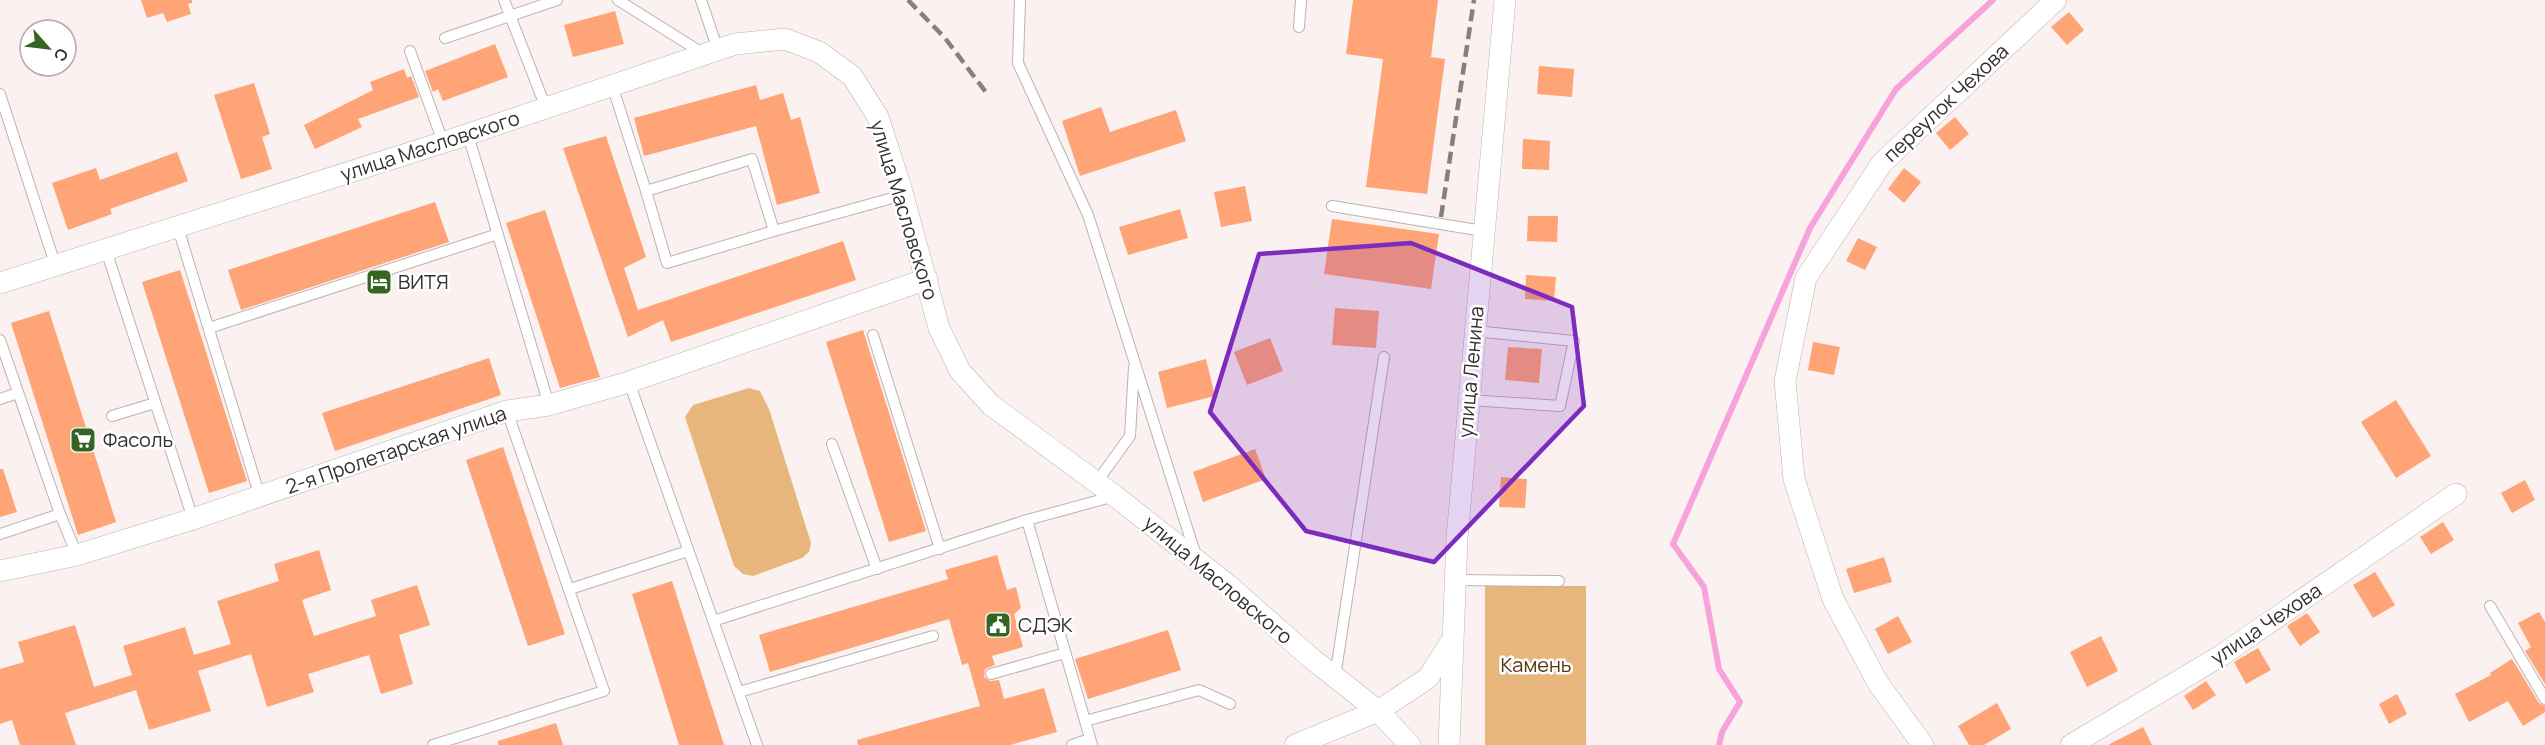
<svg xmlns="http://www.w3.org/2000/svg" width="2545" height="745" font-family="Manrope,sans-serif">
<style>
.green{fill:#e7b67d}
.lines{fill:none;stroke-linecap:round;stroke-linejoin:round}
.stream{stroke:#f7a2db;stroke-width:6}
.building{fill:#fea476}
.service-casing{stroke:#bcb3b3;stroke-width:12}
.minor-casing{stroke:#bcb3b3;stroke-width:22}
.service{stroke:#fff;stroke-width:10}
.minor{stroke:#fff;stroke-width:21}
.rail{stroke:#868080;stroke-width:4.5;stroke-dasharray:12 6;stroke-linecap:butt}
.marked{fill:#7b2cbf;fill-opacity:0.2;stroke:#7b2cbf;stroke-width:4.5;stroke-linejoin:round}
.labels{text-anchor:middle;stroke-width:5;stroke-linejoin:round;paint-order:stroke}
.street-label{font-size:20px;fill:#343030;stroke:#fff}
.poi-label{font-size:20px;fill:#343030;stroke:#fff;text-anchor:start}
.park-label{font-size:20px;fill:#523715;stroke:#fff}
</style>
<rect width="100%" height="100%" fill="#faf1f0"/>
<path class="green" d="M749 388 760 391 769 409 811 543 809 552 802 558 753 576 743 574 734 566 685 417 693 405Z
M1485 586H1586V745H1485Z"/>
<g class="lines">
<path class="stream" d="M1719 745 1722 732 1740 702 1719 669 1704 587 1673 544 1810 228 1896 89 1993 0"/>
</g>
<path class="building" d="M141 0H192V3L188 4 191 14 167 22 163 13 147 18Z
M1353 0H1438L1431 57 1445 59 1427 194 1366 187 1383 59 1346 54Z
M615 11 624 44 573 57 564 25Z
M2069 12 2084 30 2067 45 2051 27Z
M495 44 508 77 443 101 438 89 433 92 425 71Z
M1539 66 1574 69 1572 97 1537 94Z
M404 69 407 78 411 76 419 97 358 119 362 127 315 149 304 125 373 90 370 82Z
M254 83 270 134 262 137 272 169 241 179 214 95Z
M756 85 760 100 783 93 791 120 800 117 820 193 777 205 756 126 644 156 634 118Z
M1101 107 1110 132 1176 110 1186 141 1080 176 1062 121Z
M1955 117 1969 134 1950 150 1936 133Z
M606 136 646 257 624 268 638 310 843 241 856 280 671 342 663 320 628 337 563 148Z
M1523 139 1550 141 1549 170 1522 169Z
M177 152 188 181 110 209 112 214 68 230 52 183 96 168 100 180Z
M1904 168 1921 182 1904 203 1888 189Z
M1245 186 1252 221 1221 227 1214 192Z
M435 202 449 242 241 310 228 270Z
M1180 209 1188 238 1128 255 1119 227Z
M545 210 600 377 560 388 506 223Z
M1528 216H1558L1557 242 1527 241Z
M1332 219 1439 234 1431 289 1324 274Z
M1858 238 1877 247 1865 270 1846 261Z
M180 270 247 481 209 493 142 282Z
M1526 275 1556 277 1554 301 1525 299Z
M1335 308 1379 311 1376 348 1332 345Z
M49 311 116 522 78 535 11 323Z
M863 330 926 531 889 542 826 342Z
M1270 338 1283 371 1247 385 1234 352Z
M1813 342 1840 347 1834 375 1808 370Z
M1508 347 1542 349 1539 383 1505 380Z
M489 358 501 395 335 451 322 413Z
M1206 359 1215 396 1167 408 1158 372Z
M2396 400 2431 456 2396 478 2361 422Z
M503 447 565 634 528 646 466 460Z
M1255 449 1266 479 1203 502 1193 472Z
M0 469H3L17 512 0 517Z
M1501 477 1527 479 1525 508 1499 507Z
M2525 480 2535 500 2512 513 2501 493Z
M2443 522 2454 540 2431 554 2420 537Z
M319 550 331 590 302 600 314 636 376 616 371 600 417 585 430 625 399 635 413 684 381 694 369 655 308 674 314 692 267 707 251 654 198 671 211 711 149 730 136 690 65 713 76 745H20L12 720 0 724V669L24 662 18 642 75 625 94 687 132 675 123 646 185 627 194 655 231 644 217 601 279 581 274 564Z
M997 555 1007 590 1016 587 1021 608 1014 614 1023 647 992 656 995 665 985 669 984 677 990 681 999 680 1004 699 1044 688 1057 732 1010 745H858L857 740 980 706 968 663 962 665 949 619 770 672 759 635 948 579 945 570Z
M1884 557 1892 582 1854 593 1846 569Z
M2375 572 2395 605 2373 618 2353 585Z
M672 581 724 745H679L632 594Z
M2539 612 2545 622V684L2525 651 2531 647 2518 623Z
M2307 613 2320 632 2300 646 2287 626Z
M1898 616 1912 642 1888 654 1875 629Z
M1168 630 1181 670 1088 699 1075 659Z
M2101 636 2118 671 2087 687 2070 652Z
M2258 648 2271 670 2246 684 2234 662Z
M2512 659 2539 703 2545 706V712L2523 726 2508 701 2469 722 2455 694 2491 675 2490 673Z
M2206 681 2216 695 2193 710 2184 696Z
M2397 694 2407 714 2389 724 2379 704Z
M1997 703 2011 729 1984 745H1969L1958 726Z
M556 723 563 745H498V741Z
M2143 727 2152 745H2108Z"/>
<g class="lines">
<g class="service-casing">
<path id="service" d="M504 0 546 108
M618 0 704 54
M701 0 718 50
M1020 0 1018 63 1088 215 1196 556
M1299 27 1301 0
M445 38 557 0
M410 51 443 142
M612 85 646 191
M0 94 55 264
M468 135 549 405
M1332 206 1483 231
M179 231 260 497
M774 231 667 263 646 191 752 159 774 231 903 195
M106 250 193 519
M209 328 498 234
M873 335 940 549
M0 340 60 514 77 555
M629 382 757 745
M0 399 18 393
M1469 400 1560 406 1574 341 1475 331
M112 416 155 403
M832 444 877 569
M1096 483 1130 436 1134 367
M1027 520 1115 496
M0 534 60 514
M1455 580 1559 581
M570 589 688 551
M2490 606 2545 699
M713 621 1027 520 1092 745
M991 674 1065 653
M1335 677 1384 357
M739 692 933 636
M1085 721 1199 690 1230 704
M433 745 604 691 507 411
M1072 745 1090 739"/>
</g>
<g class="minor-casing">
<path id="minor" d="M0 283 457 138 735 44 785 39 819 52 852 76 878 117 901 188 939 328 960 371 991 405 1115 496 1228 585 1311 658 1378 711 1410 745
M0 571 77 555 193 519 507 411 549 405 629 382 927 279
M1295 745 1378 711 1428 678 1452 640
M1449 745 1457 538 1505 0
M1923 745 1878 683 1833 599 1794 479 1785 381 1806 278 1882 163 2056 0
M2071 745 2222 655 2456 494"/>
</g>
<use href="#service" class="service"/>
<use href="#minor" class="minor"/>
<path class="rail" d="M908 0 945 38 988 95
M1441 217 1474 0"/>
</g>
<path class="marked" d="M1411 243 1572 307 1584 406 1434 562 1306 531 1210 412 1259 254Z"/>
<defs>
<g id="hotel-square" transform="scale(1.35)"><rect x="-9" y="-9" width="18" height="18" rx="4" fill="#366423" stroke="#fff"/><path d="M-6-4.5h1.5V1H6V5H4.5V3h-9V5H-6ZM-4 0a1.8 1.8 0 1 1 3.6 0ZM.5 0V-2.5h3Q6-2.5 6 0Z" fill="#fff"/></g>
<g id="supermarket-square" transform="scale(1.35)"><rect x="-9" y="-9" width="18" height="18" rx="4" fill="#366423" stroke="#fff"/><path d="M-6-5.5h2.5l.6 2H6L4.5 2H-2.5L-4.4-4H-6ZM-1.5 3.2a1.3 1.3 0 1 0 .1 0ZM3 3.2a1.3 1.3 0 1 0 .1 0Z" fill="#fff"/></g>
<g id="civic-square" transform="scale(1.35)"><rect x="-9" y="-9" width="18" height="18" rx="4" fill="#366423" stroke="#fff"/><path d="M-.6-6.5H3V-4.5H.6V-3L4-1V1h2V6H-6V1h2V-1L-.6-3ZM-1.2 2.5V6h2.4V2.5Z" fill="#fff"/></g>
</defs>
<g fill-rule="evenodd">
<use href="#hotel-square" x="379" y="282"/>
<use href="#supermarket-square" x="83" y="440"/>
<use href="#civic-square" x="998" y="625"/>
</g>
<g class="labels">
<g class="street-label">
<text transform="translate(1946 103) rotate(-43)" y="7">переулок Чехова</text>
<text transform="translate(430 146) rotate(-18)" y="7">улица Масловского</text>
<text transform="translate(904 210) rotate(73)" y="7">улица Масловского</text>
<text transform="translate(1471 372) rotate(-85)" y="7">улица Ленина</text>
<text transform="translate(396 450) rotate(-19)" y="7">2-я Пролетарская улица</text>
<text transform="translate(1218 580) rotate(40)" y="7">улица Масловского</text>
<text transform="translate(2266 624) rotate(-34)" y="7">улица Чехова</text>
</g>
<g class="poi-label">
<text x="398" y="289">ВИТЯ</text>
<text x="103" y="447">Фасоль</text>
<text x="1018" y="632">СДЭК</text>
</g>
<g class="park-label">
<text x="1536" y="672">Камень</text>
</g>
</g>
<g transform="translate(48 48) rotate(118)"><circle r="28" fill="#ffffff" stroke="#aeacac" stroke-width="1.5"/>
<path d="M0-4.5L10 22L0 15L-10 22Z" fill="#366423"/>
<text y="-9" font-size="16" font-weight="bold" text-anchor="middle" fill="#343030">С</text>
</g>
</svg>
